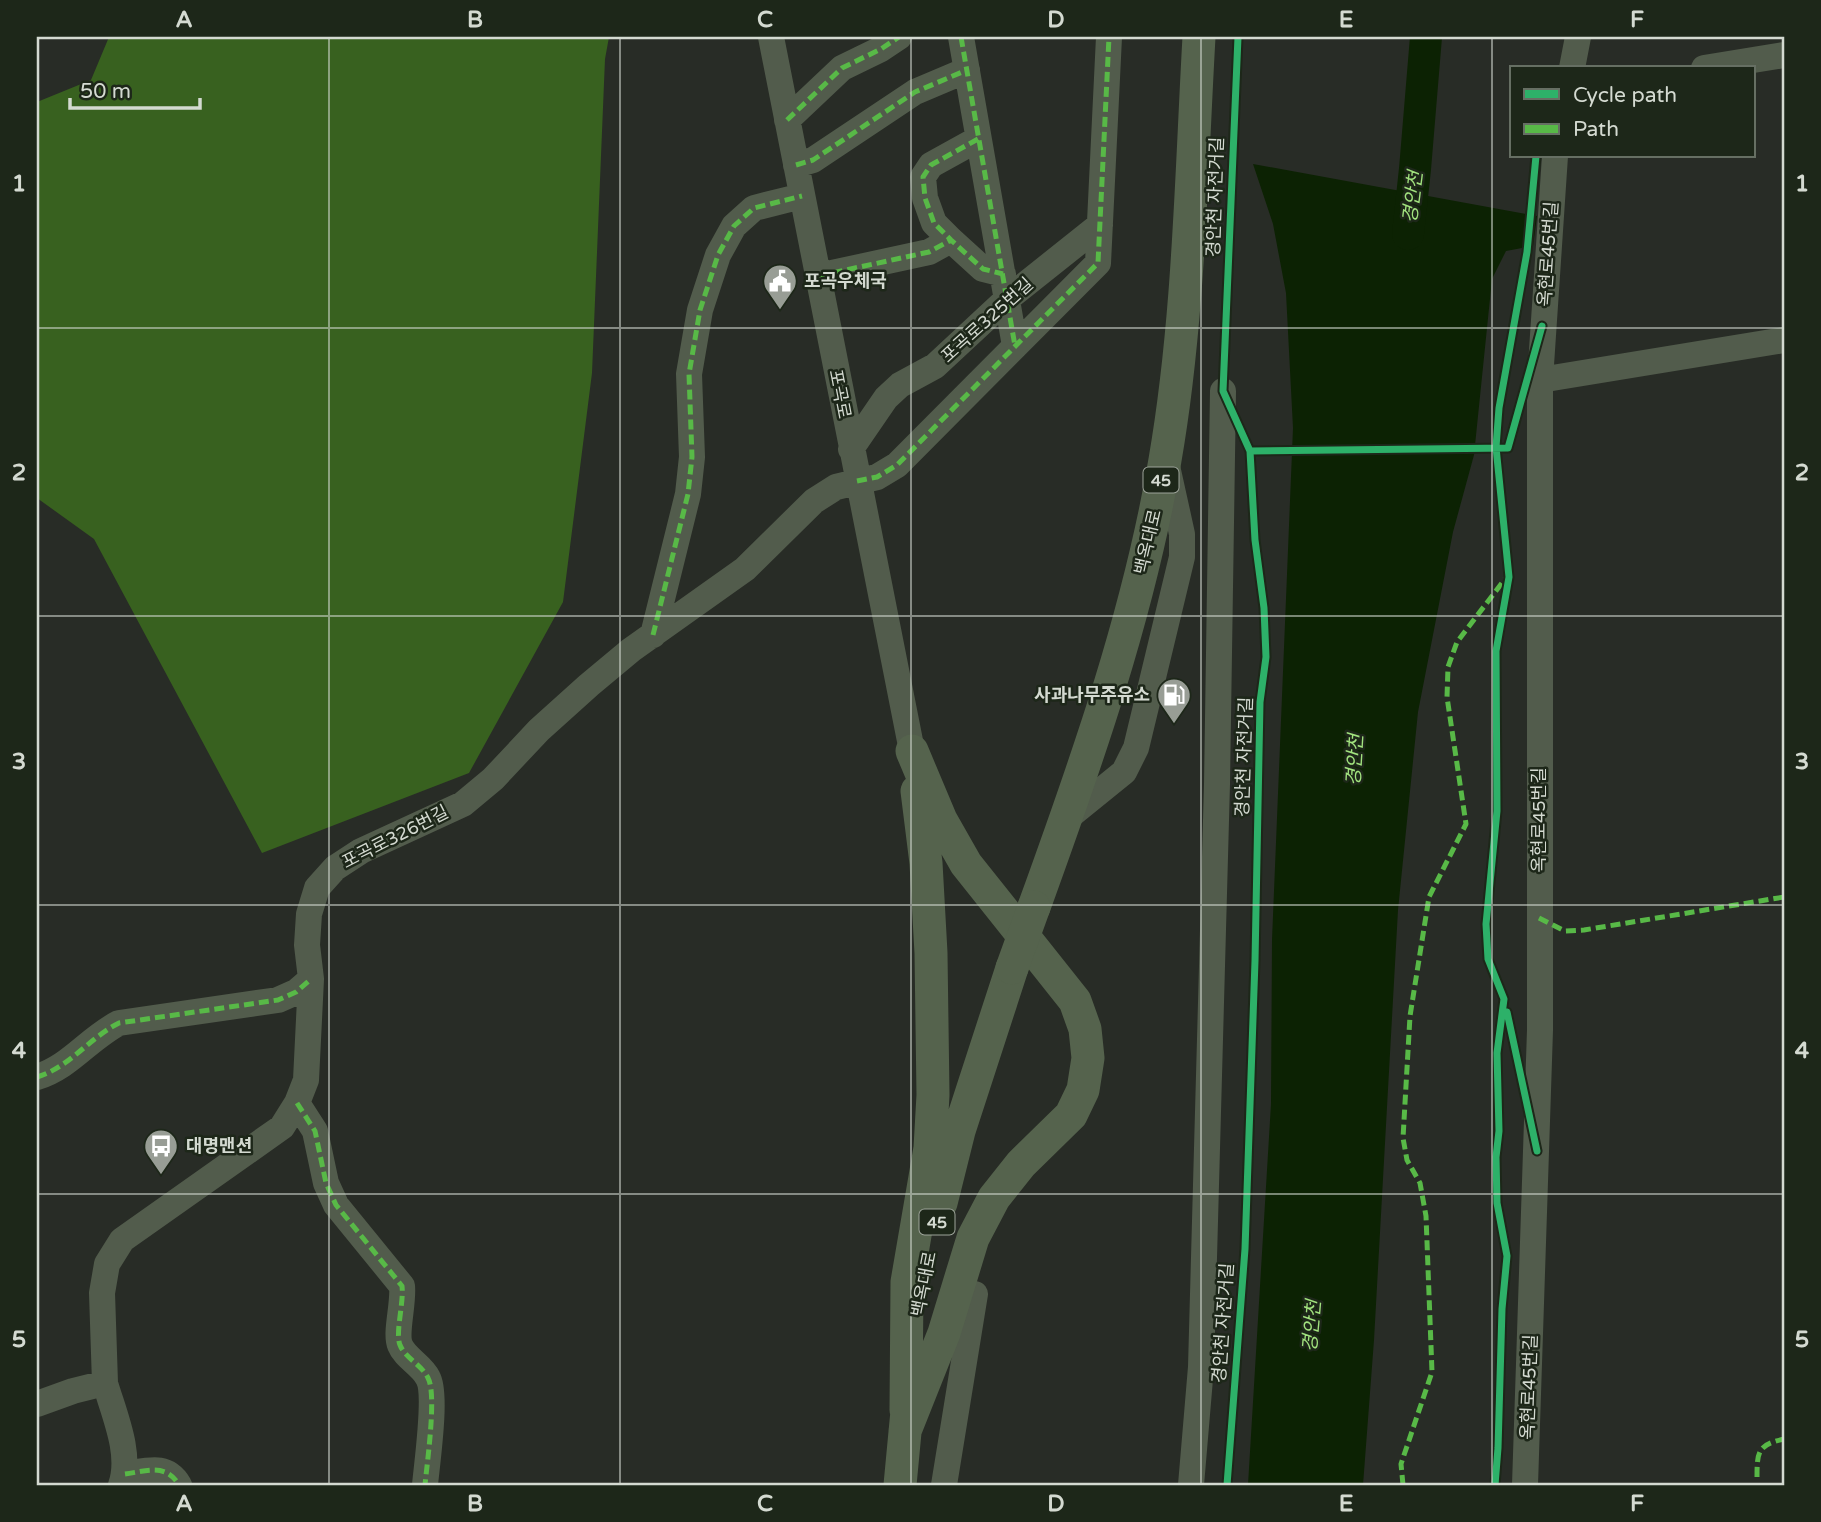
<svg xmlns="http://www.w3.org/2000/svg" width="1821" height="1522" font-family="'Varela Round','Noto Sans KR',sans-serif">
<style>
.forest{fill:#38611f}
.water{fill:#0c2203}
.lines{fill:none;stroke-linecap:round;stroke-linejoin:round}
.river{stroke:#0c2203;stroke-width:32}
.minor{stroke:#525c4c;stroke-width:26}
.major{stroke:#55634d;stroke-width:33}
.major-bridge{stroke:#55634d;stroke-width:33}
.quiet{stroke:#58b947;stroke-width:5;stroke-dasharray:10 5;stroke-linecap:butt}
.cycleway-casing{stroke:#1d2719;stroke-width:11}
.cycleway{stroke:#2db169;stroke-width:7}
.grid{fill:none;stroke:#d4dad1;stroke-width:2;stroke-opacity:0.55}
.labels{text-anchor:middle;stroke-width:5;stroke-linejoin:round;paint-order:stroke}
.shield{fill:#1d2719;stroke:#9da49a;stroke-width:2}
.shield-label{font-size:16px;font-weight:bold;fill:#d4dad1}
.street-label{font-size:18px;fill:#d4dad1;stroke:#1d2719}
.poi-label{font-size:18px;font-weight:bold;fill:#d4dad1;stroke:#1d2719;text-anchor:start}
.water-label{font-size:19px;font-style:italic;fill:#a2e37f;stroke:#1d2719}
.neatline{fill:none;stroke:#d4dad1;stroke-width:2.5}
.grid-label{font-size:23px;text-anchor:middle;font-weight:bold;fill:#d4dad1}
</style>
<rect width="100%" height="100%" fill="#282c26"/>
<path class="forest" d="M109 37H609L605 59 592 373 563 602 469 773 262 853 94 539 37 498V102L91 80Z"/>
<path class="water" d="M1253 164 1537 216 1533 246 1506 251 1492 279 1474 455 1453 532 1418 712 1398 910 1374 1340 1363 1485H1248L1271 1104 1272 940 1293 428 1286 293 1273 224Z"/>
<g class="lines">
<path class="river" d="M1408 234 1415 169 1426 37"/>
<path class="minor" d="M771 37 912 751
M961 37 1015 346
M1572 68 1578 37
M1704 68 1784 55
M787 120 842 68 881 49 899 37
M978 139 931 165 923 177 925 198 934 223 951 240 983 269 1003 274
M796 165 813 160 915 92 967 70
M818 276 929 252 951 240
M1540 380 1784 340
M851 449 886 398 900 385 935 366 1007 299 1100 225
M653 635 688 494 692 457 689 374 700 310 718 255 734 226 754 208 802 196
M1066 819 1124 772 1136 748 1182 557V534L1167 466
M37 1077C70 1067 89 1038 119 1023L278 1000 296 992 311 979
M297 1103 315 1131 326 1183 336 1205 402 1286C404 1303 395 1333 400 1345 405 1358 422 1365 428 1378 437 1394 427 1463 425 1485
M105 1383C114 1414 132 1454 121 1485
M37 1404 73 1391 105 1383 102 1293 107 1264 122 1240 282 1127 297 1103 306 1080 311 979 307 945 309 914 317 888 335 868 361 851 463 804 493 779 539 730 589 685 631 650 745 569 814 501 836 487 877 477 897 465 1098 263 1109 37
M125 1474C147 1471 166 1463 179 1485
M944 1485 975 1294
M1191 1485 1201 1367 1217 784 1223 391
M1525 1485 1540 1030V380L1555 156"/>
<path class="major" d="M1034 907C1087 761 1139 613 1165 460 1189 321 1191 177 1199 37
M941 1203 959 1131 1012 968
M906 1410 907 1282 930 1148 933 1095 931 953 926 863 917 791
M905 1431 944 1333 973 1238 994 1198 1021 1164 1071 1115 1083 1090 1088 1058 1085 1029 1075 1001 966 864 941 820 912 751
M900 1485 907 1411"/>
<path class="major-bridge" d="M1012 968 1034 907"/>
<path class="quiet" d="M961 37 1015 346
M787 120 842 68 881 49 899 37
M978 139 931 165 923 177 925 198 934 223 951 240 983 269 1003 274
M796 165 813 160 915 92 967 70
M818 276 929 252 951 240
M857 481 877 477 897 465 1098 263 1109 37
M653 635 688 494 692 457 689 374 700 310 718 255 734 226 754 208 802 196
M1539 918 1565 931 1584 930 1784 897
M37 1077C70 1067 89 1038 119 1023L278 1000 296 992 311 979
M297 1103 315 1131 326 1183 336 1205 402 1286C404 1303 395 1333 400 1345 405 1358 422 1365 428 1378 437 1394 427 1463 425 1485
M125 1474C147 1471 166 1463 179 1485
M1757 1477C1757 1451 1758 1445 1784 1439
M1403 1485 1401 1464 1432 1372 1426 1216 1420 1183 1407 1160 1403 1138 1410 1016 1429 897 1466 824 1447 697 1448 667 1457 642 1505 579"/>
<g class="cycleway-casing">
<path id="cycleway" d="M1250 451 1508 448 1542 326
M1507 1012 1537 1151
M1227 1485 1245 1249 1255 961 1260 702 1266 657 1264 608 1255 540 1250 451 1223 391 1238 37
M1495 1485 1498 1448 1502 1309 1507 1256 1497 1203 1496 1157 1499 1131 1497 1053 1504 999 1488 959 1486 924 1497 811 1496 651 1509 577 1496 447 1499 408 1527 252 1536 156"/>
</g>
<use href="#cycleway" class="cycleway"/>
</g>
<path class="grid" d="M329 37V1485M620 37V1485M911 37V1485M1201 37V1485M1492 37V1485M37 328H1784M37 616H1784M37 905H1784M37 1194H1784"/>
<defs>
<g id="civic-pin" transform="scale(1.75)"><path d="M0 17L-7.5 6A9.5 9.5 0 1 1 7.5 6Z" fill="#989d95" stroke="#1d2719"/><path d="M-.6-6.5H3V-4.5H.6V-3L4-1V1h2V6H-6V1h2V-1L-.6-3ZM-1.2 2.5V6h2.4V2.5Z" fill="#fff"/></g>
<g id="fuel-pin" transform="scale(1.75)"><path d="M0 17L-7.5 6A9.5 9.5 0 1 1 7.5 6Z" fill="#989d95" stroke="#1d2719"/><path d="M-5.5-6h7V0h2V4h1.3V-2.5L3-4.5l.8-.8L6-3V5H2.5V1h-1V6h-7ZM-4.2-4.7v3.2H.2V-4.7Z" fill="#fff"/></g>
<g id="bus-pin" transform="scale(1.75)"><path d="M0 17L-7.5 6A9.5 9.5 0 1 1 7.5 6Z" fill="#989d95" stroke="#1d2719"/><path d="M-5-6H5V4H4V6H2V4H-2V6H-4V4H-5ZM-3.5-4V0h7V-4ZM-3.5 1.2v1.5H-2V1.2ZM2 1.2v1.5H3.5V1.2Z" fill="#fff"/></g>
</defs>
<g fill-rule="evenodd">
<use href="#civic-pin" x="780" y="281"/>
<use href="#fuel-pin" x="1174" y="695"/>
<use href="#bus-pin" x="161" y="1146"/>
</g>
<g class="labels">
<g class="shield">
<rect x="1143.5" y="467.5" width="35" height="25" rx="5"/>
<rect x="919.5" y="1209.5" width="35" height="25" rx="5"/>
</g>
<g class="shield-label">
<text x="1161" y="486">45</text>
<text x="937" y="1228">45</text>
</g>
<g class="street-label">
<text transform="translate(1215 197) rotate(-88)" y="6">경안천 자전거길</text>
<text transform="translate(1548 254) rotate(-86)" y="6">옥현로45번길</text>
<text transform="translate(987 320) rotate(-42)" y="6">포곡로325번길</text>
<text transform="translate(840 394) rotate(79)" y="6">포곡로</text>
<text transform="translate(1148 542) rotate(-77)" y="6">백옥대로</text>
<text transform="translate(1244 757) rotate(-88)" y="6">경안천 자전거길</text>
<text transform="translate(1539 820) rotate(-90)" y="6">옥현로45번길</text>
<text transform="translate(395 837) rotate(-27)" y="6">포곡로326번길</text>
<text transform="translate(924 1284) rotate(-79)" y="6">백옥대로</text>
<text transform="translate(1223 1323) rotate(-86)" y="6">경안천 자전거길</text>
<text transform="translate(1529 1387) rotate(-88)" y="6">옥현로45번길</text>
</g>
<g class="poi-label">
<text x="804" y="287">포곡우체국</text>
<text x="1150" y="701" text-anchor="end">사과나무주유소</text>
<text x="186" y="1152">대명맨션</text>
</g>
<g class="water-label">
<text transform="translate(1412 197) rotate(-83)" y="7">경안천</text>
<text transform="translate(1354 760) rotate(-87)" y="7">경안천</text>
<text transform="translate(1311 1326) rotate(-85)" y="7">경안천</text>
</g>
</g>
<rect width="1821" height="1522" fill="none" stroke="#1d2719" stroke-width="77"/>
<rect x="1510" y="66" width="245" height="91" fill="#1d2719" stroke="#666f63" stroke-width="2"/>
<rect x="1524" y="89" width="35" height="10" fill="#2db169" stroke="#666f63" stroke-width="2"/>
<text x="1573" y="102" font-size="21" fill="#d4dad1">Cycle path</text>
<rect x="1524" y="124" width="35" height="10" fill="#58b947" stroke="#666f63" stroke-width="2"/>
<text x="1573" y="136" font-size="21" fill="#d4dad1">Path</text>
<path d="M70 98v10h130v-10" fill="none" stroke="#d4dad1" stroke-width="3.5"/>
<text x="80" y="98" font-size="21" fill="#d4dad1" stroke="#1d2719" stroke-width="5" paint-order="stroke">50 m</text>
<rect x="38" y="38" width="1745" height="1446" class="neatline"/>
<g class="grid-label">
<text x="184" y="27">A</text>
<text x="475" y="27">B</text>
<text x="765" y="27">C</text>
<text x="1056" y="27">D</text>
<text x="1346" y="27">E</text>
<text x="1637" y="27">F</text>
<text x="19" y="191">1</text>
<text x="1802" y="191">1</text>
<text x="19" y="480">2</text>
<text x="1802" y="480">2</text>
<text x="19" y="769">3</text>
<text x="1802" y="769">3</text>
<text x="19" y="1058">4</text>
<text x="1802" y="1058">4</text>
<text x="19" y="1347">5</text>
<text x="1802" y="1347">5</text>
<text x="184" y="1511">A</text>
<text x="475" y="1511">B</text>
<text x="765" y="1511">C</text>
<text x="1056" y="1511">D</text>
<text x="1346" y="1511">E</text>
<text x="1637" y="1511">F</text>
</g>
</svg>
